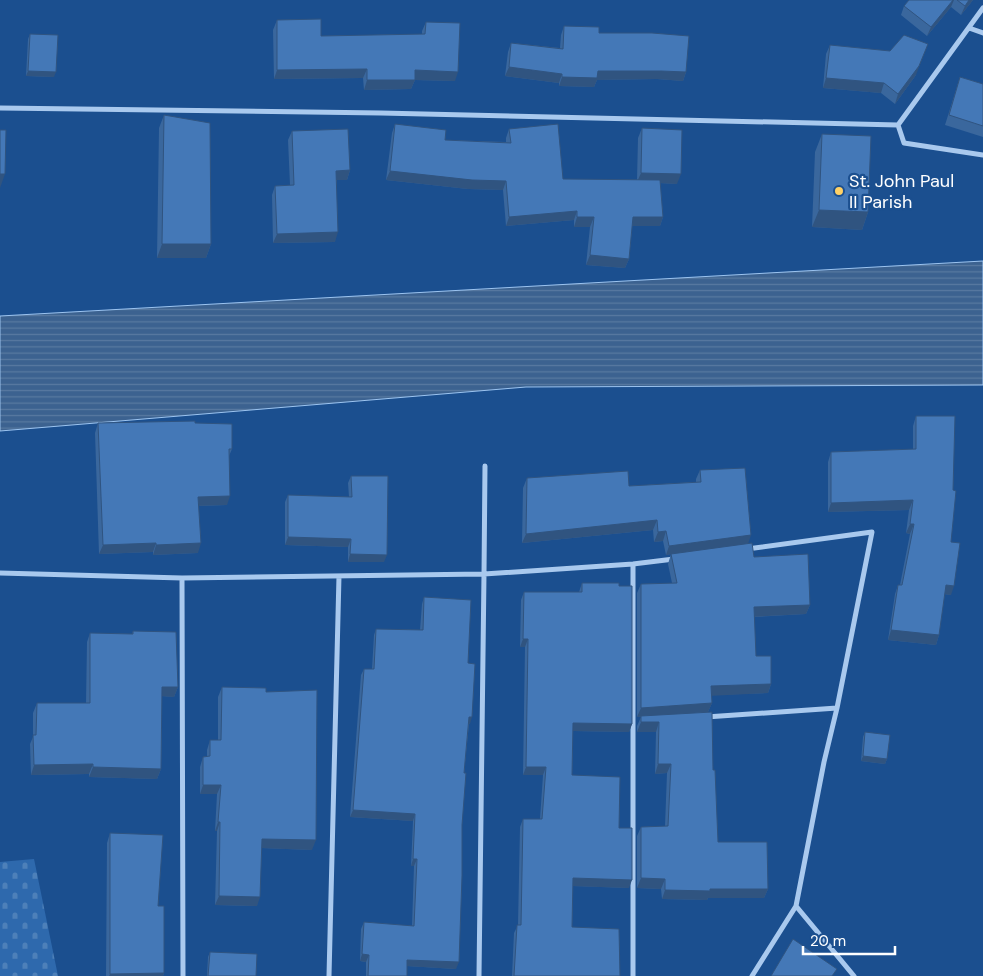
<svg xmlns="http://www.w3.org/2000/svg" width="983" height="976" font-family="'DM Sans',sans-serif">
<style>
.cemetery{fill:url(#cemetery-stones)}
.water{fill:url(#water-rules);stroke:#9cc4f0}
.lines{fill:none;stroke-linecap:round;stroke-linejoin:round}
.minor{stroke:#a9c9ee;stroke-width:5}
.wall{fill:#3a679d}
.shaded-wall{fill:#305480}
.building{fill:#4478b7;stroke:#305480}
.poi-dot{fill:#ffd166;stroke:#1b4f8f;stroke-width:2}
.labels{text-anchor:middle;stroke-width:4.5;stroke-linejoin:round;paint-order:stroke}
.poi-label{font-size:18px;fill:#fff;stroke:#1b4f8f;text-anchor:start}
</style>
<defs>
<pattern id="cemetery-stones" width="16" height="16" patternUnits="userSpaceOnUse" patternTransform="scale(1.25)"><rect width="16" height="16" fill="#2e69ad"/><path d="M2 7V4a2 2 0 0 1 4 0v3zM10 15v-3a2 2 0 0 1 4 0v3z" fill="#4d80b9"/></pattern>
<pattern id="water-rules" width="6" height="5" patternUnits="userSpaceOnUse" patternTransform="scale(1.25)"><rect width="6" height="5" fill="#3c6290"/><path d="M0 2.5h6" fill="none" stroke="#597aa1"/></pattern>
</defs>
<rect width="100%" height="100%" fill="#1b4f8f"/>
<path class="cemetery" d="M34 859 58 976H0V862Z"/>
<path class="water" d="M983 261V385L526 387 0 431V316Z"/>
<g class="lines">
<path class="minor" d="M969 28 983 33
M0 108 381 113 898 125 983 8
M898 125 904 143 983 155
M747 549 872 532 837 708 824 762 796 906 854 976
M633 564V976
M0 573 182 578 484 574 485 466
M182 578 183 976
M706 717 837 708
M329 976 339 576
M479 976 484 574 633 564 674 559
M752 976 796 906"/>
</g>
<path class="wall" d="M909 0H973L961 15 951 7 927 36 901 15 904 6Z
M277 20 321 36 422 34V31L426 22 455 81 415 80 411 89 364 90 363 78 274 79 273 30Z
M564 26 686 72 683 81 657 79 597 80 594 87 559 86V83L505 76 508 52 511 43 560 48 561 35Z
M30 34 54 77 26 76 28 39Z
M830 45 916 75 895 104 881 93 823 88 826 54Z
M960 77 983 84V137L945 125Z
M164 115 211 244 206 258H157L159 128Z
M395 124 445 140 506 142V138L509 129 563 179 637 180 638 138 642 128 677 184 660 183 663 217 660 226H632L629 259 625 268 586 265 590 227H574V220L506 226 503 190 468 189 386 180 392 133Z
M292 131 350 170 347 180H337L335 242 273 243 272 195 275 186 290 185 288 140Z
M822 134 868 212 862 230 812 227 815 152Z
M916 416 951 542V595L944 594 939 635 936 645 888 640 895 594 898 585H900L910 534 906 533 909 510 828 512V462L831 452 913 449V426Z
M98 423H195L232 449 229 456 227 505 199 506 198 553 153 555V552L99 554 95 433Z
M700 470 748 544 754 557 810 605 806 614 754 617 756 656 771 684 768 693 711 695 712 703 708 712 718 842 768 889 764 898H708L707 900 662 899 661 889 637 888V836L641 827 665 826 667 773 655 774 656 732H637V726L641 717H637V593L641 584 672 583 668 564 671 554 666 555 663 541 654 542 653 530 522 543 523 488 527 478 629 486 696 482V479Z
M351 476 384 562H348V547L285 545V502L288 495 349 497 348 483Z
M582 583 632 724 629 732 573 731 572 775 619 828 629 888 573 886 572 927 620 976H512L514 933 518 925 520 827 523 819H540L543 775H523L525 647H520L521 600 524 592H579Z
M424 597 468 663 470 724H469L464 773 456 969 407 966V976H366V962L360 961 361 929 364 922 412 926 414 866H411L413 821 350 817 361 675 364 669H372L374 635 376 629 420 630 422 604Z
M133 631 178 687 174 697 162 696 161 769 157 779 89 777V774L31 775 30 744 33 737V713L37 703H86L87 642 90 633 132 634Z
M222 687 266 692 312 850 262 848 257 906 215 905 217 831H215L217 794H200V767L203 757 207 756V750L210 740H218V697Z
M865 732 887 759 885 764 861 761 863 737Z
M110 833 158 906 164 973 163 976H106L107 843Z
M210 952 256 976H207L208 957Z"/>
<path class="shaded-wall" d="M953 0H954L951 7 927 36 931 27Z
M969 0H973L961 15 965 6Z
M928 44 916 75 895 104 898 94Z
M509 67 562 74 559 83 505 76Z
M367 69 363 78 274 79 277 70Z
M415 70 458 72 455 81 415 80 411 89 364 90 367 80Z
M28 71 56 72 54 77 26 76Z
M598 71H661L686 72 683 81 657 79 597 80 594 87 559 86 562 77Z
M826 78 884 83 881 93 823 88Z
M350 170 347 180H333L336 171Z
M390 171 506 181 503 190 468 189 386 180Z
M641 173 681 174 677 184 637 182Z
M0 174H5L0 188Z
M819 210 868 212 862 230 812 227Z
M577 211 574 220 506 226 509 217Z
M577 217H594L590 227H574Z
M633 217H663L660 226H629Z
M338 232 335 242 273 243 277 234Z
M162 244H211L206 258H157Z
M590 255 629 259 625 268 586 265Z
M230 496 227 505 195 506 198 497Z
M913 500 909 510 828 512 831 503Z
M657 520 653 530 522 543 526 534Z
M910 524H914L910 534 906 533Z
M666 531 663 541 654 542 658 532Z
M751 535 748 544 666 555 669 546Z
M288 537 351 539 348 547 285 545Z
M156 543 153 552 99 554 103 545Z
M201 543 198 553 153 555 156 545Z
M350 554 387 555 384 562H348Z
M946 585 954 586 951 595 942 594Z
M810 605 806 614 750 617 754 607Z
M891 630 939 635 936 645 888 640Z
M523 639H528L525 647H520Z
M771 684 768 693 708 696 711 686Z
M162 687H178L174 697 159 696Z
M712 703 708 712 637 717 641 708Z
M469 717H472L470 724H467Z
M641 722H659L656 732H637Z
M573 723 632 724 629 732 570 731Z
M863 756 887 759 885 764 861 761Z
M93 764 89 774 31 775 34 765Z
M658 764H671L667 773 655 774Z
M93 767 161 769 157 779 89 777Z
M526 767H546L543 775H523Z
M203 785H221L217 794H200Z
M353 810 415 814 413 821 350 817Z
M218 822H220L217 831H215Z
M262 839 316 840 312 850 259 848Z
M413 859H417L414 866H411Z
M573 878 632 880 629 888 570 886Z
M641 878 665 879 661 889 637 888Z
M710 889H768L764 898H708L707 900 662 899 665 890Z
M219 896 260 897 257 906 215 905Z
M362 954 369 955 366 962 360 961Z
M407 960 459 962 456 969 405 966Z
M164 973 163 976H109L110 974Z"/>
<path class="building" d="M909 0H953L931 27 904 6Z
M957 0H969L965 6Z
M321 19V36L425 34 426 22 460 23 458 72 415 70V80H367V69L277 70V20Z
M564 26 599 27V33H652L689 36 686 72 661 71H598L597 78 562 77V74L509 67 511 43 563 49Z
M30 34 58 35 56 72 28 71Z
M904 35 928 44 919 66 898 94 884 83 826 78 830 45 890 51Z
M960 77 983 84V126L949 115Z
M164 115 210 123 211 244H162Z
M395 124 446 130 445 140 511 143 509 129 558 124 563 179 660 180 663 217H633L629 259 590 255 594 217H577V211L509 217 506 181 472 180 390 171Z
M642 128 682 130 681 174 641 173Z
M348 129 350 170 336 171 338 232 277 234 275 186 294 185 292 131Z
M0 130H6L5 174H0Z
M822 134 871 136 868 212 819 210Z
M916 416H955L953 490 956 491 951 542 960 543 954 586 946 585 939 635 891 630 898 585H902L914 524H910L913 500 831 503V452L916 449Z
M195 421V423L232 424V449H229L230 496 198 497 201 543 156 545V543L103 545 98 423Z
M745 468 751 535 669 546 666 531 658 532 657 520 526 534 527 478 628 471 629 486 701 482 700 470Z
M351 476H388L387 555 350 554 351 539 288 537V495L352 497Z
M752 543 754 557 808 554 810 605 754 607 756 656H771V684L711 686 712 703 641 708V584L677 583 671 554Z
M582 583H619V586H632V724L573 723 572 775 620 777 619 828H632V880L573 878 572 927 619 929 620 976H514L517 925H521L523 819H542L546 767H526L528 639H523L524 592H582Z
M424 597 471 600 468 663 475 664 472 717H469L464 773H466L462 825V876L459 962 407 960V976H368L369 955 362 954 364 922 414 926 417 859H413L415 814 353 810 364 669H374L376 629 423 630Z
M133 631 176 632 178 687H162L161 769 93 767V764L34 765 33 735H36L37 703H90V633L133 634Z
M222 687 266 688V692L317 690 316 840 262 839 260 897 219 896 220 822H218L221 785H203V757L210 756V740H221Z
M712 712 713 770H715L718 842H767L768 889H710V891L665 890V879L641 878V827L668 826 671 764H658L659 722H641V716Z
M865 732 890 735 887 759 863 756Z
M110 833 163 835 158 906H164V973L110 974Z
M793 939 837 969 832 976H771Z
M210 952 257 954 256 976H208Z"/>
<circle class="poi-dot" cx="839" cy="191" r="5"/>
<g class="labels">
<g class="poi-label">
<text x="849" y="187">St. John Paul<tspan x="849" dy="21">II Parish</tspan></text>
</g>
</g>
<path d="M803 946v8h92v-8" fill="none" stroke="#ffffff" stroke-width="2.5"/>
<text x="810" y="946" font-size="15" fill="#ffffff" stroke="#1b4f8f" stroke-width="4" paint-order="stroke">20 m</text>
</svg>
